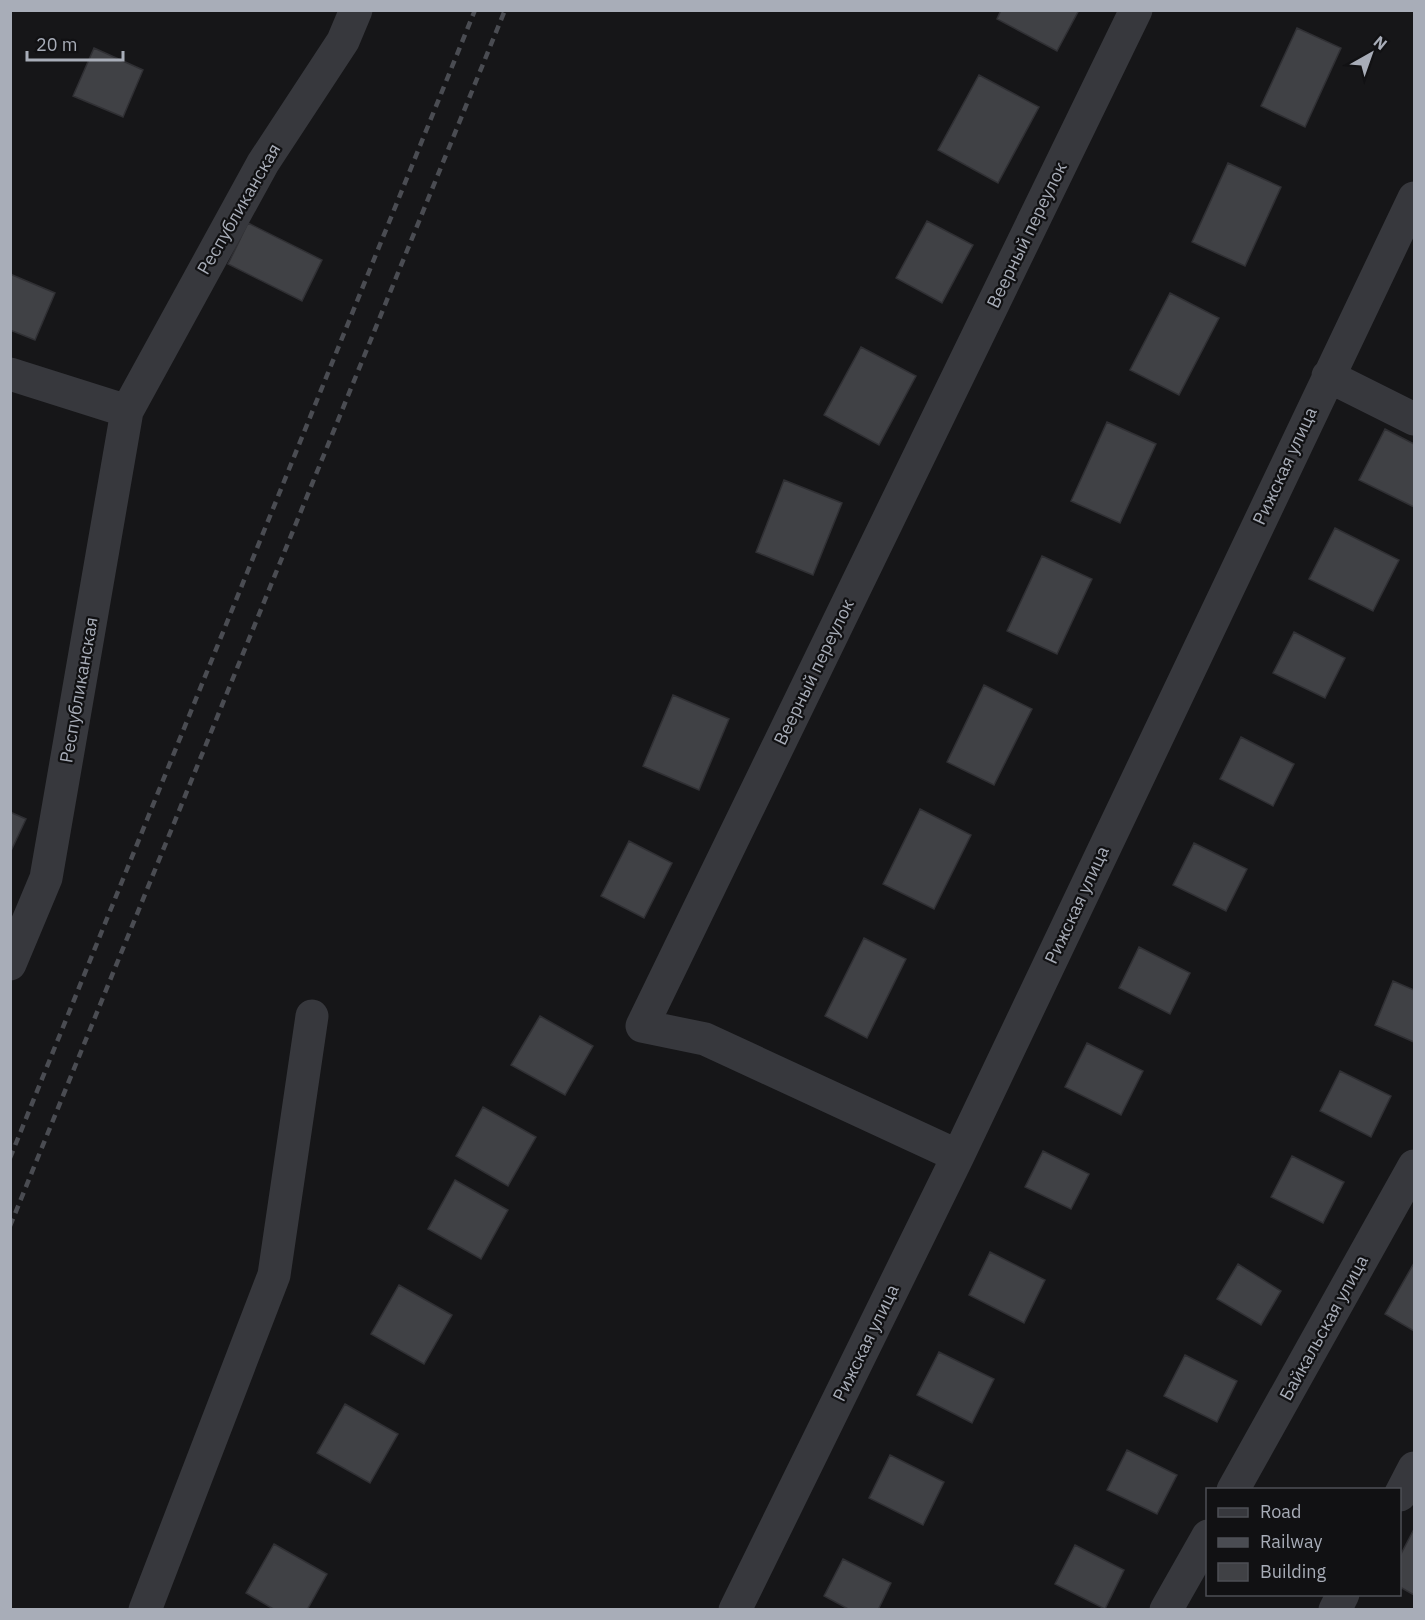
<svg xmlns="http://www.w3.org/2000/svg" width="1425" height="1620" font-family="'IBM Plex Sans',sans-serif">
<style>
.building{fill:#404145;stroke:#303034;stroke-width:1.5}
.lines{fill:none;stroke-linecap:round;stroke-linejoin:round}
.street{stroke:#37383d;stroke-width:33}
.rail{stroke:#4a4c52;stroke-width:4.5;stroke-dasharray:8 6;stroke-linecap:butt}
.labels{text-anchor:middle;stroke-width:4.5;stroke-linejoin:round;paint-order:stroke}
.street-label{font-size:18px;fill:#a8adb8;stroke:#111113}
</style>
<rect width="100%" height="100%" fill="#161618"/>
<path class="building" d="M1001 10H1079L1057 51 997 19Z
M1297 28 1341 48 1305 127 1261 106Z
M94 48 143 70 123 117 73 96Z
M979 75 1039 107 998 183 938 150Z
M1228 163 1281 187 1245 266 1192 242Z
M927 221 973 245 942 303 896 278Z
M248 223 322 260 302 301 228 264Z
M10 274 55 293 35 340 10 330Z
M1170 293 1219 318 1179 395 1130 370Z
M861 347 916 376 879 445 824 415Z
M1107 422 1156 444 1120 523 1071 501Z
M1385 429 1414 444V507L1359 480Z
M784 480 842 503 813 575 756 552Z
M1335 528 1399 560 1373 611 1309 579Z
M1042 556 1092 579 1057 654 1007 631Z
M1294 632 1345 658 1325 698 1273 673Z
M984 685 1032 709 994 785 947 762Z
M673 695 729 719 699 790 643 766Z
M1241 737 1294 764 1273 806 1220 779Z
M920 809 971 835 934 909 883 884Z
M10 812 26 819 10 853Z
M629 841 672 863 644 918 601 896Z
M1194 843 1247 869 1226 911 1173 885Z
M864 938 906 959 867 1038 825 1016Z
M1139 947 1190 973 1170 1014 1119 988Z
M1393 981 1414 990V1042L1375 1025Z
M540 1016 593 1046 565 1095 511 1065Z
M1087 1043 1143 1071 1121 1115 1065 1087Z
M1340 1071 1391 1096 1371 1137 1320 1111Z
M483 1107 536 1137 508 1186 456 1156Z
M1043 1151 1089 1174 1071 1209 1025 1187Z
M1292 1156 1344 1182 1323 1223 1271 1197Z
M455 1180 508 1210 481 1259 428 1229Z
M990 1252 1045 1280 1024 1323 969 1295Z
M1414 1263V1331L1385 1314Z
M1238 1264 1281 1291 1261 1325 1217 1299Z
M399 1285 452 1315 424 1364 371 1334Z
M939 1352 994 1379 972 1423 917 1395Z
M1185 1355 1237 1381 1217 1422 1164 1396Z
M345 1404 398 1434 370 1483 317 1453Z
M1127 1450 1177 1475 1157 1514 1107 1490Z
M890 1455 944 1482 923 1525 869 1498Z
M1414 1529V1595L1400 1587V1556Z
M274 1544 327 1574 307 1610H275L246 1593Z
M1075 1545 1124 1570 1105 1609 1055 1584Z
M843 1559 891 1583 878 1610H850L824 1596Z"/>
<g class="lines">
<path class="street" d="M10 374 127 411
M1328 376 1414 419
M10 964 46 878 127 411 263 163 343 41 356 10
M958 1156 705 1039 642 1026 1136 10
M1233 1490 1414 1166
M1400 1495 1414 1468
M145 1610 274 1275 312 1016
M735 1610 958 1156 1414 198
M1166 1610 1208 1536
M1335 1610 1343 1594"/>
<path class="rail" d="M10 1158 475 10
M10 1226 505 10"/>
</g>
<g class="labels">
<g class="street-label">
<text transform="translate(239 209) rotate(-60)" y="6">Республиканская</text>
<text transform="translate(1027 235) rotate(-64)" y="6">Веерный переулок</text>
<text transform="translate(1285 466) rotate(-65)" y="6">Рижская улица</text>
<text transform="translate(814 672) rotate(-64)" y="6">Веерный переулок</text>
<text transform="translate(79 690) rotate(-80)" y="6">Республиканская</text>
<text transform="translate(1077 905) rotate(-65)" y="6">Рижская улица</text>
<text transform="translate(1324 1328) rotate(-61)" y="6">Байкальская улица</text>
<text transform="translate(866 1343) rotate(-64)" y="6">Рижская улица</text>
</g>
</g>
<rect width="1425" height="1620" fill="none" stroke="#a8adb8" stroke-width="24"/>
<rect x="1206" y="1488" width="195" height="108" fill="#111113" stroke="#4d4f55" stroke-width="1.5"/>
<rect x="1218" y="1508" width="30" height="9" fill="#37383d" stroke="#4d4f55" stroke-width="1.5"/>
<text x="1260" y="1518" font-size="18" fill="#a8adb8">Road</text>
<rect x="1218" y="1538" width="30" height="9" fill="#4a4c52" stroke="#4d4f55" stroke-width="1.5"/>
<text x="1260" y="1548" font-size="18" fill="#a8adb8">Railway</text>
<rect x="1218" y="1563" width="30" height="18" fill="#404145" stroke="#4d4f55" stroke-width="1.5"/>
<text x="1260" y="1578" font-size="18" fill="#a8adb8">Building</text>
<g transform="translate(1371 54) rotate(40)" stroke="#111113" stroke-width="4.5" paint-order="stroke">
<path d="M0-4.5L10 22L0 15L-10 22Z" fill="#a8adb8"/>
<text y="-9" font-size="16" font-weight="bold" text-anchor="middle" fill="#a8adb8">N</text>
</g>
<path d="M27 51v9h96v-9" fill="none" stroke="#a8adb8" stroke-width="3"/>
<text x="36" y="51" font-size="18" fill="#a8adb8" stroke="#111113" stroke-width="4.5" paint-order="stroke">20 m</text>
</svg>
